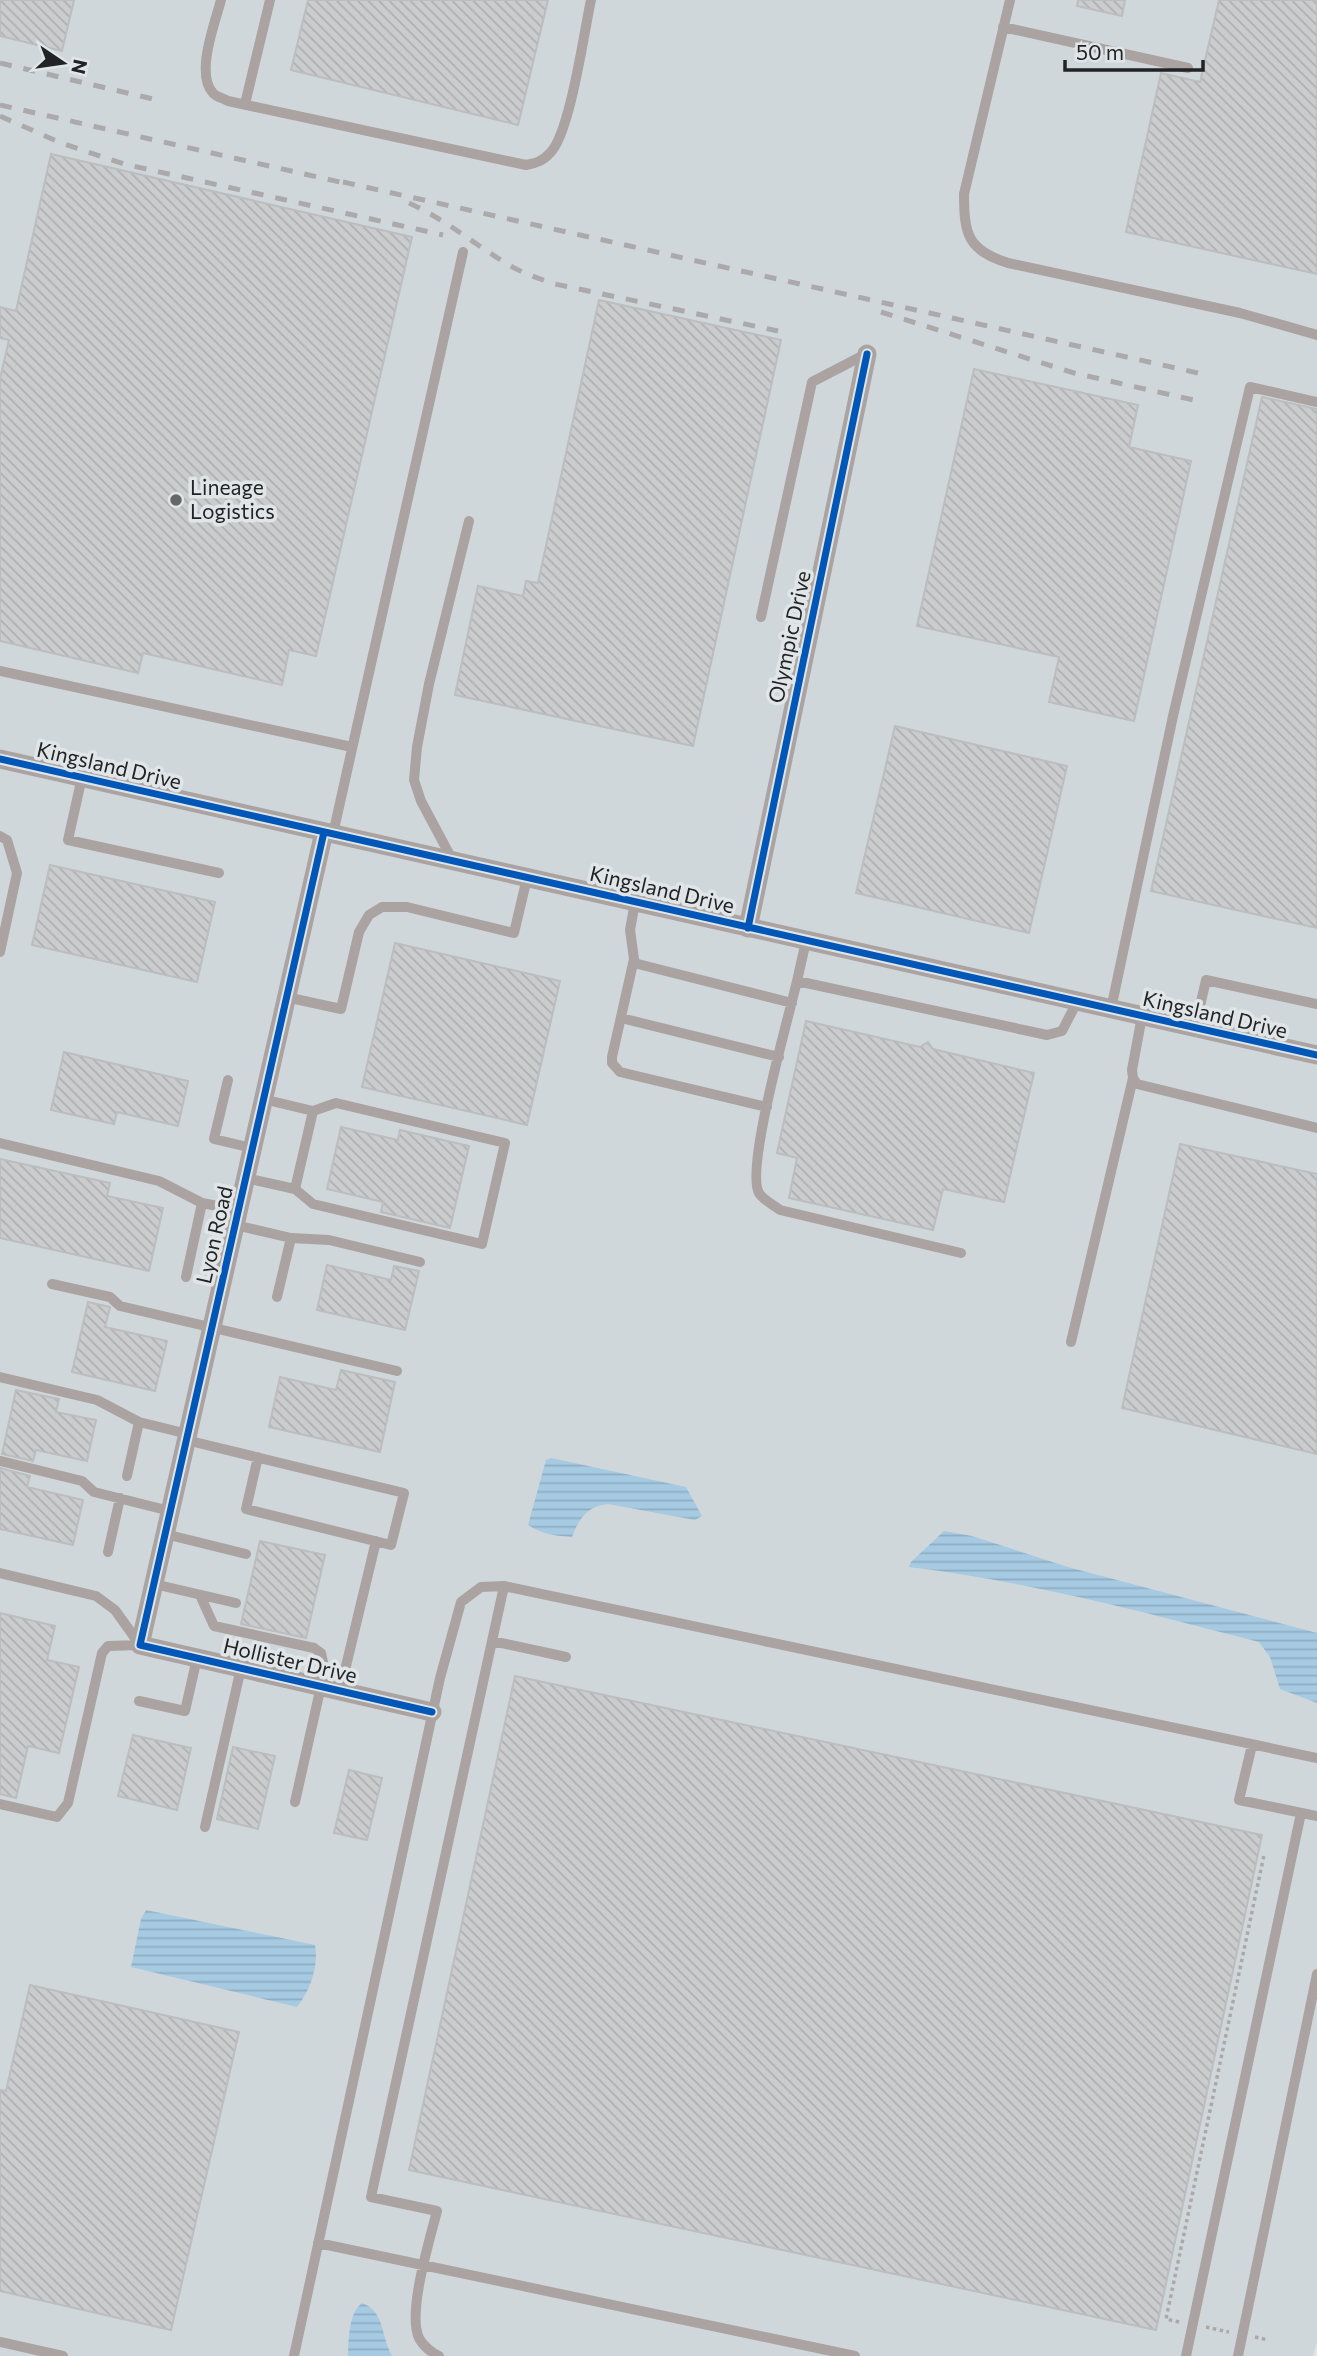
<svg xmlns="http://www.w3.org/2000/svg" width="1317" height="2356" font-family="Commissioner,sans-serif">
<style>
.built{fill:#d0d7db}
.water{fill:url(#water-rules)}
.building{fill:url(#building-back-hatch);stroke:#bbbdbe;stroke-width:2}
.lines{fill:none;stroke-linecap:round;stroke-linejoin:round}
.path{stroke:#aca8a8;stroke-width:3.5;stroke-dasharray:3.5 3.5;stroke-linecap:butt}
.service{stroke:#aaa3a1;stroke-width:10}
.minor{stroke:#aaa3a1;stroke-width:19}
.rail{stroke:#aba9aa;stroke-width:5;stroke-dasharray:12 12;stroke-linecap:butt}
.cycleway-casing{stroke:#e0e5e8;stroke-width:11}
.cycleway{stroke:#0057b8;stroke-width:7}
.poi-dot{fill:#656768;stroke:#e0e5e8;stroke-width:2.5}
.labels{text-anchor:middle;stroke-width:7;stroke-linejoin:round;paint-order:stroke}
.poi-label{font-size:21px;fill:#212324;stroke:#e0e5e8;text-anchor:start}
.street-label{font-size:21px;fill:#212324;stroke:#e0e5e8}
</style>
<defs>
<pattern id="water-rules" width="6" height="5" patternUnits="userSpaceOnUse" patternTransform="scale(1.75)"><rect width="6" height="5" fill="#a5cae2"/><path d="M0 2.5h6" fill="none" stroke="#8eadc2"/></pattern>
<pattern id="building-back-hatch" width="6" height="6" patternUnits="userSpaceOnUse" patternTransform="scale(1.75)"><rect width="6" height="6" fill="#cbcccd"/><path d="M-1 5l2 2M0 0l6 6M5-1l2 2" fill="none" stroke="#aeafb0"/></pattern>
</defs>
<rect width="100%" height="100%" fill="#e2e4e6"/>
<path class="built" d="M0 0H1317V2343L1313 2356H0Z"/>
<path class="water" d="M551 1458 686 1487 702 1516 695 1520 608 1504C588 1506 579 1518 572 1537 557 1536 541 1534 528 1525L546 1460Z
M944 1531 972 1536 1068 1567 1317 1633V1703L1280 1689 1270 1657 1259 1642C1144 1612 1027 1581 909 1567L911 1562Z
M146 1910 315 1945C319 1966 310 1991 297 2007L131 1967 141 1919Z
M362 2303C385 2311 381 2337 392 2356H348C349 2339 348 2314 362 2303Z"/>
<path class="building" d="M0 0H74L62 51 0 36Z
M308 0H548L518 125 291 70Z
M1078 0H1125L1122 16 1077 6Z
M1219 0H1317V274L1126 232 1161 73 1200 82Z
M51 154 412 237 316 656 289 650 282 685 143 653 138 673 0 641V379L9 340 0 338V307L16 311Z
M599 300 781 340 693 746 455 695 478 586 523 596 526 581 538 583Z
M974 369 1138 405 1129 447 1191 461 1134 721 1049 702 1059 657 917 626Z
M1262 397 1317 409V928L1151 891Z
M895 726 1067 766 1029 933 856 893Z
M50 865 215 902 197 982 32 945Z
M395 943 560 981 527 1125 362 1087Z
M806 1021 920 1047 928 1042 933 1049 1034 1073 1004 1202 943 1189 933 1230 789 1198 797 1158 777 1153Z
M64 1052 188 1081 178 1126 117 1112 114 1124 51 1110Z
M341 1127 398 1140 400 1130 469 1146 450 1228 381 1212 383 1202 327 1189Z
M1180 1144 1317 1174V1454L1122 1408Z
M0 1159 110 1183 107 1196 163 1208 149 1271 0 1238Z
M327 1265 391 1280 394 1266 419 1271 405 1330 317 1310Z
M88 1302 110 1307 105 1327 167 1341 155 1391 72 1372Z
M341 1370 395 1382 380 1452 269 1427 280 1377 336 1390Z
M16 1390 59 1399 56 1412 96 1420 87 1461 36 1450 33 1461 2 1454Z
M0 1468 30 1476 27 1487 83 1500 73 1545 0 1529Z
M260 1541 325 1555 306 1638 241 1624Z
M0 1613 55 1626 47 1660 79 1667 59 1753 28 1746 16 1798 0 1794Z
M515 1676 1262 1835 1156 2330 409 2170Z
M133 1735 191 1748 177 1810 118 1796Z
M233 1747 275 1756 258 1829 217 1819Z
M349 1770 382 1778 367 1840 334 1833Z
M30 1985 239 2032 171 2330 0 2291V2090L6 2091Z"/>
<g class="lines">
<path class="path" d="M1179 2322 1166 2319 1264 1855
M1206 2327 1229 2332
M1255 2337 1268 2340"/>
<path class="service" d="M221 0C215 23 195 74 213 93 216 97 223 98 228 101L526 165C536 163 543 161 550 153 570 134 584 32 591 0
M1010 0 964 194C964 235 968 250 1008 263L1240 313 1317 335
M1003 27 1188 68
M245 104 270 0
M761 617 812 382 866 354
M0 671 352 747
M82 777 68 840 219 873
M333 834 463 252
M0 836 7 840 17 873 0 952
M453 861 421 801 414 780 417 747 429 684 469 521
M635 902 630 930 634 959 612 1057V1063L620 1072 767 1107
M634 963 792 1003
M797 981 806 941
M286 997 341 1009 359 932 369 915 382 907H407L514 933 527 878
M1111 1009 1173 716 1250 387 1317 402
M1142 1016 1132 1070 1133 1078 1137 1084 1317 1128
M621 1018 779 1057
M1195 1028 1206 980 1317 1004
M228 1080 214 1139 252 1148
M0 1143 159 1181 202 1203
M246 1178 295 1189 313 1111 263 1099
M295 1189 313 1204 482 1244 505 1143 336 1103 313 1111
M235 1225 291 1238 277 1297
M291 1238 329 1240 420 1262
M961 1253 780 1210C774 1205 763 1200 759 1193 745 1169 789 1016 797 981L1047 1035 1062 1031 1077 1002
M186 1277 202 1203 238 1210
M52 1284 110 1297 120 1306 397 1371
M1071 1342 1133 1078
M0 1377 97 1400 139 1422 188 1434
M186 1440 404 1493 391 1545 246 1509 258 1457
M1 1461 82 1481 94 1492 170 1511
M127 1476 139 1422
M165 1534 246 1554
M108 1552 120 1498
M0 1573 96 1596 115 1610 140 1645 108 1646 102 1653 68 1803 57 1817 0 1804
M154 1584 236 1603
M200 1595 214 1626 314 1648 321 1653 323 1662 318 1685
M492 1641 566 1657
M340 1691 376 1541
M139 1701 185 1711 197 1658
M1252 1745 1239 1800 1317 1816
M295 1802 321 1686
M205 1827 241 1668
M318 2243 855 2356
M0 2342 63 2356
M294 2356 440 1678 461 1602 481 1587 504 1586 1317 1758
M439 2356C432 2353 423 2346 419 2338 407 2313 430 2239 437 2211L371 2197 504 1586
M1186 2356 1301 1813
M1238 2356 1317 1974"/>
<path class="minor" d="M0 759 1317 1055
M324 832 140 1645 432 1712
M748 928 867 354"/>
<path class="rail" d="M0 63 157 100
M0 105 353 185
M0 116 61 143 124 164 443 235
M343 182 1207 375
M409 203C446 220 470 241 504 262 519 272 537 278 555 284L778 331
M881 312 1074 373 1198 401"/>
<g class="cycleway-casing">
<path id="cycleway" d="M0 759 1317 1055
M324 832 140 1645 432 1712
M748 928 867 354"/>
</g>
<use href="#cycleway" class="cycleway"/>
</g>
<circle class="poi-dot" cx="176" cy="500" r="7"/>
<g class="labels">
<g class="poi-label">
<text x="190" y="495">Lineage<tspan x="190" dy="24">Logistics</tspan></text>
</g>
<g class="street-label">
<text transform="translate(790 637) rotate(-78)" y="7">Olympic Drive</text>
<text transform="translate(109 766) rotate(13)" y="7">Kingsland Drive</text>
<text transform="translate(662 890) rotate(13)" y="7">Kingsland Drive</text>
<text transform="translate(1215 1015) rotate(13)" y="7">Kingsland Drive</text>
<text transform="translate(215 1235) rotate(-77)" y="7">Lyon Road</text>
<text transform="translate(290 1661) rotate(13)" y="7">Hollister Drive</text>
</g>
</g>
<g transform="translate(63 63) rotate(103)" stroke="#e0e5e8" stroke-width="5" paint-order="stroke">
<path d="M0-5L12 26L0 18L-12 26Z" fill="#212324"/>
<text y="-10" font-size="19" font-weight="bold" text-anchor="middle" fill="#212324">N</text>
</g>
<path d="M1065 60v10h138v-10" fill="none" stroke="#212324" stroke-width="3.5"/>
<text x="1076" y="60" font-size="21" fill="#212324" stroke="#e0e5e8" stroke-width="5" paint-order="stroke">50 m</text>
</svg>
